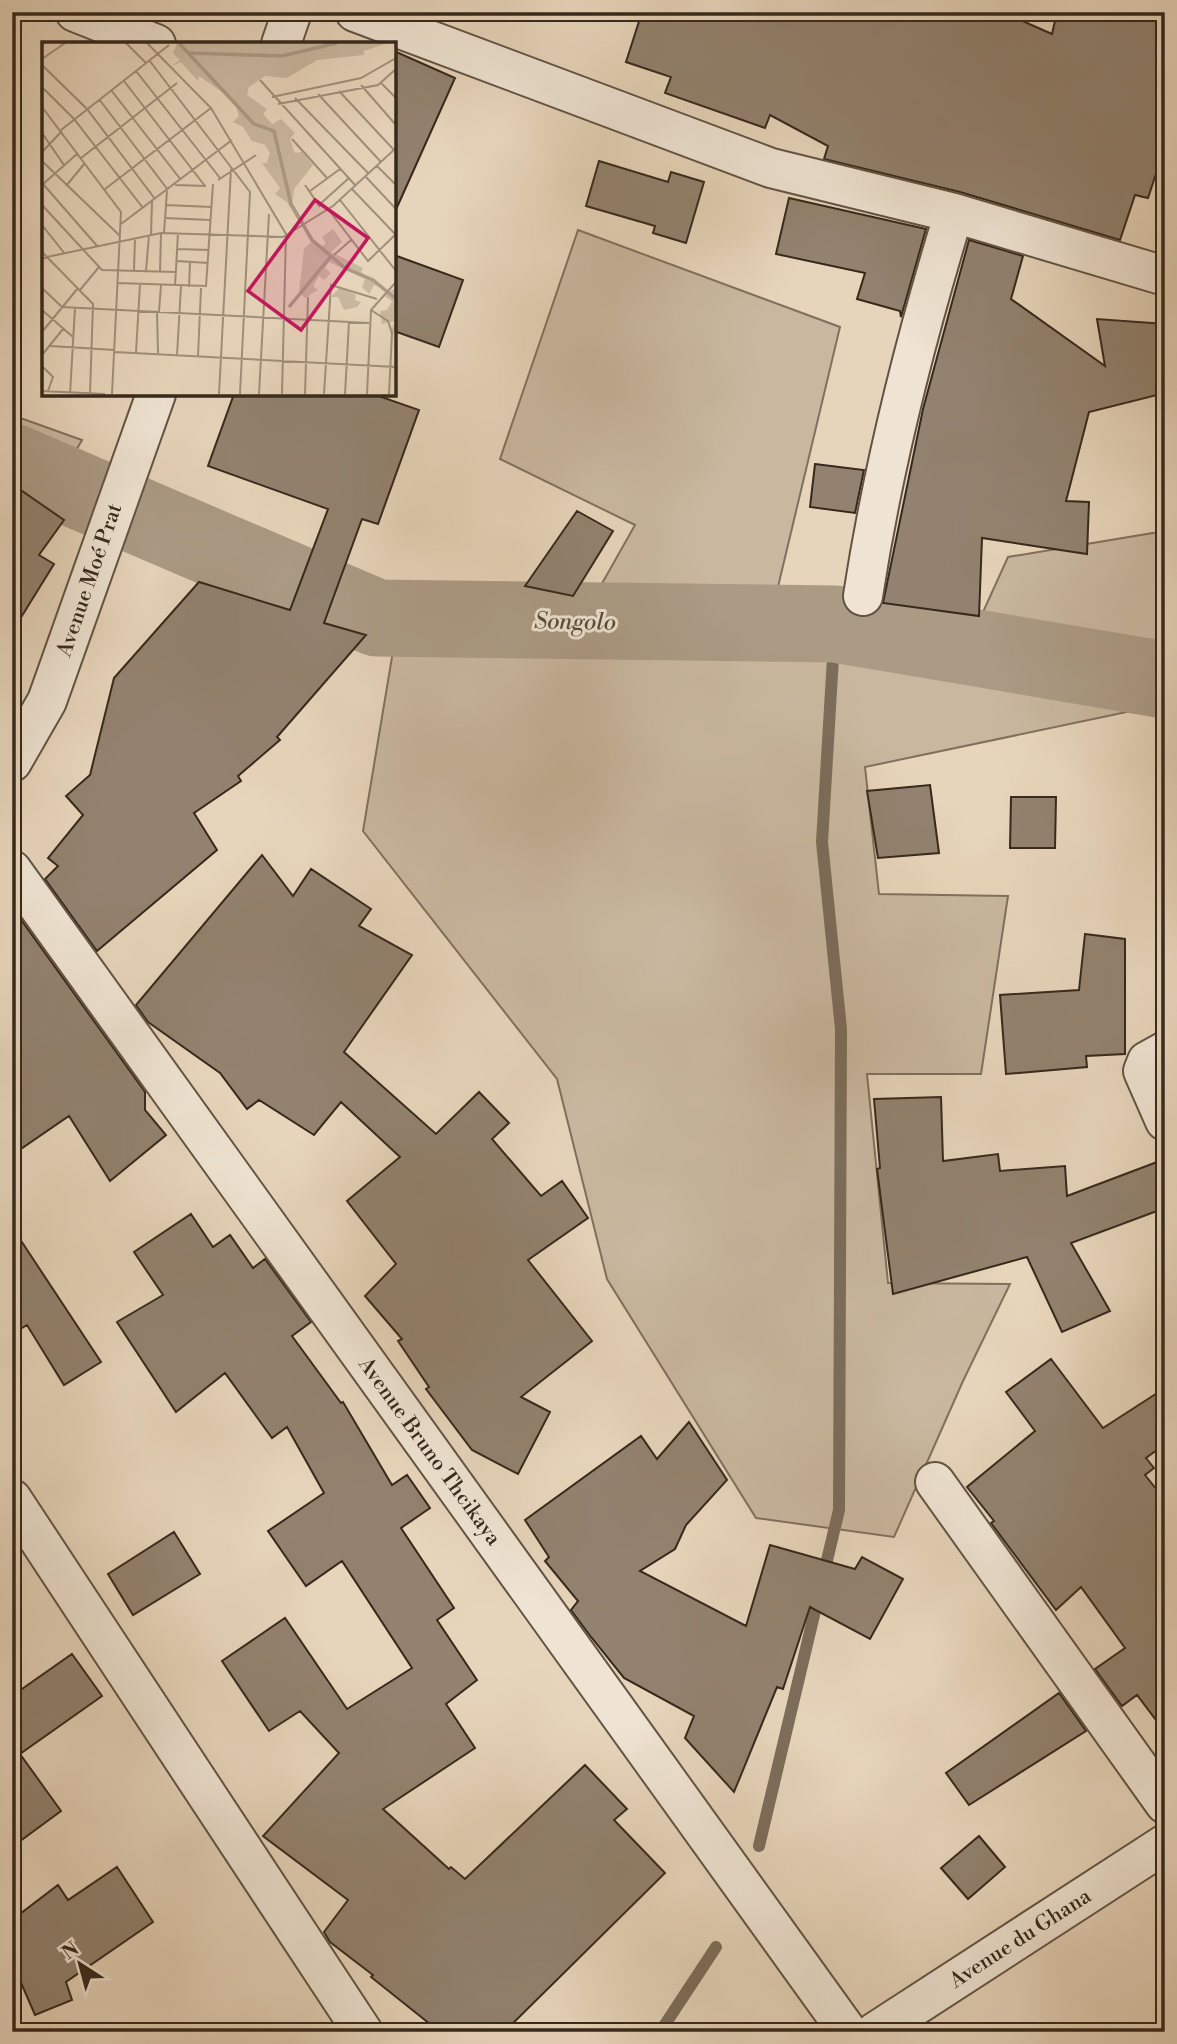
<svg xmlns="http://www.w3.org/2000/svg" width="1177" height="2044" font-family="'Libre Bodoni',serif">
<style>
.green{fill:#c9b8a0;stroke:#80705e;stroke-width:2}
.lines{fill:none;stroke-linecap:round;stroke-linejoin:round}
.stream{stroke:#7c6d5b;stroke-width:12}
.river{stroke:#ab9b85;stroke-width:77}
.building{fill:#92826f;stroke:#36291c;stroke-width:2}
.minor-casing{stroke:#625444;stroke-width:42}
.tertiary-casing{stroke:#625444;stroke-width:42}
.minor{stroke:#efe4d3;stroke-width:38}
.tertiary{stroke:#efe4d3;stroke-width:38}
.labels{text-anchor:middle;stroke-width:6;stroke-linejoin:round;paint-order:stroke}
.street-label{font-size:21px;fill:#36291c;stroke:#efe4d3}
.water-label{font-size:23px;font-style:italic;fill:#594b3c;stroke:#efe4d3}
.inset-river{fill:none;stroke:#ab9b85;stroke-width:3.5}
.inset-road{fill:none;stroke:#a0907b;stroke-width:2}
.view{fill:#c2185b;fill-opacity:0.15;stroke:#c2185b;stroke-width:3.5}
.inset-edge{fill:none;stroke:#36291c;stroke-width:3.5}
</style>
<rect width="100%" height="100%" fill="#e7d5bb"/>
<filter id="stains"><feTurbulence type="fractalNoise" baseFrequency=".00286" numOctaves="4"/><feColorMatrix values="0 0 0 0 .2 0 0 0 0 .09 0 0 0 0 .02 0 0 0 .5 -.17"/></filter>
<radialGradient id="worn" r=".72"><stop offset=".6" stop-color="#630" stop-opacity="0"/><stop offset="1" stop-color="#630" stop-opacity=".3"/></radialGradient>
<path class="green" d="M578 230 840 327 777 591 979 621 1008 557 1165 531V704L865 767 879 894 1008 896 981 1074H867L888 1283 1010 1284 963 1381 894 1537 756 1518 607 1279 557 1079 363 831 393 651 565 649 635 525 500 459Z
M12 415 82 440 45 504 12 491Z"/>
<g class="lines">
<path class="stream" d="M823 1577 839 1510 841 1029 822 842 835 624
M759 1846 819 1594
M660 2032 716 1947"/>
<path class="river" d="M12 462 377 618 835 624 1165 680"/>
</g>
<path class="building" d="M642 12H1002L1052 34 1057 12H1141L1140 18 1165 22V146L1148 198 1135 195 1120 240 960 192 824 159 828 146 770 115 765 128 665 93 671 77 626 62Z
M394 51 455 78 394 214Z
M599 161 668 182 671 172 704 182 686 243 653 233 655 226 586 206Z
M789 198 926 229 901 317 900 311 857 299 865 273 776 254Z
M969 240 1023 256 1011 299 1105 366 1097 319 1165 324V393L1089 412 1066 501 1089 502 1087 554 982 538 979 616 883 603 923 409Z
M394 255 463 280 439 347 394 331Z
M234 394H373L419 410 378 524 362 519 324 623 366 635 277 737 280 740 238 776 241 781 194 813 217 850 97 951 45 879 58 866 48 858 83 815 66 796 90 775 114 678 199 582 290 610 328 509 208 466Z
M815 464 864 470 855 513 810 507Z
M12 484 64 520 39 555 54 564 12 632Z
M577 511 613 531 573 596 525 586Z
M930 785 939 853 878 858 867 791Z
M1011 797H1056L1055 848H1010Z
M262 855 293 896 311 869 371 909 359 926 412 955 344 1052 436 1134 479 1092 509 1123 492 1139 541 1196 562 1181 588 1218 528 1260 592 1341 521 1397 550 1412 518 1474 472 1450 426 1389 429 1387 398 1341 402 1339 365 1296 396 1264 347 1201 400 1157 341 1102 314 1135 259 1100 247 1109 220 1073 148 1022 136 1005Z
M14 910 145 1092V1110L166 1135 110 1181 69 1116 12 1155Z
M1085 934 1125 939V1054L1086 1056 1087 1067 1006 1074 1000 995 1079 990Z
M941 1097 943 1161 998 1154 1000 1171 1065 1166 1067 1196 1165 1159V1208L1071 1243 1110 1311 1062 1332 1027 1257 893 1294 877 1169 880 1168 874 1099Z
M191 1214 213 1247 230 1235 253 1268 265 1259 311 1322 292 1336 341 1403 343 1402 392 1485 407 1475 430 1508 401 1528 454 1608 437 1620 477 1680 446 1704 475 1748 383 1809 449 1869 451 1867 465 1879 585 1765 627 1809 614 1820 665 1873 504 2032H440L371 1977 373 1975 330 1942 324 1932 348 1900 263 1836 339 1753 300 1711 269 1731 222 1661 285 1618 347 1709 412 1668 342 1561 306 1586 268 1531 324 1493 287 1427 272 1438 225 1373 176 1412 117 1322 163 1295 134 1252Z
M12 1227 101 1362 64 1385 27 1325 12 1334Z
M1051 1359 1103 1428 1165 1388V1444L1146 1458 1154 1468 1145 1475 1165 1500V1732L1137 1695 1122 1706 1095 1669 1125 1648 1081 1587 1056 1610 991 1523 994 1521 967 1487 1035 1431 1006 1392Z
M689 1422 727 1480 686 1525 675 1549 640 1571 746 1626 770 1545 855 1569 862 1557 903 1579 870 1639 810 1607 783 1689 777 1687 734 1792 685 1738 694 1716 624 1678 591 1637 571 1610 578 1601 545 1561 549 1557 525 1520 641 1436 657 1459Z
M174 1532 200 1574 133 1615 108 1574Z
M72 1654 102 1696 20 1754 61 1811 12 1847V1696Z
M1059 1693 1086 1731 969 1805 946 1773Z
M979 1836 1005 1867 968 1899 941 1868Z
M117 1867 153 1922 66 1982 72 2000 35 2015 12 1962V1920L58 1885 68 1900Z"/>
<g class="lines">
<g class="minor-casing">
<path id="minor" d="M75 12 156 44
M355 12 771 168 954 213 1165 276
M863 596C883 466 915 340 954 213
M12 870 848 2032
M1165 1051 1147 1061 1143 1071 1165 1121
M935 1482 1165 1804
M12 1499 363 2032
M875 2032 1165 1844"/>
</g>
<g class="tertiary-casing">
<path id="tertiary" d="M281 44 292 12
M12 762 47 701 156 394"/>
</g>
<use href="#minor" class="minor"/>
<use href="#tertiary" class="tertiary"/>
</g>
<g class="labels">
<g class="street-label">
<text transform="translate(89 580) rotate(-71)" y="7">Avenue Moé Prat</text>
<text transform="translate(430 1451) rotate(54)" y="7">Avenue Bruno Thcikaya</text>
<text transform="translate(1020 1938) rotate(-33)" y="7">Avenue du Ghana</text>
</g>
<g class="water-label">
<text transform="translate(575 621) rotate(1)" y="8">Songolo</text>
</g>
</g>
<g transform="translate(42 42)">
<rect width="354" height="354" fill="#e7d5bb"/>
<path d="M135 1H346L322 9V13L275 18 245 36 223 34 207 45 205 53 225 67 221 72 230 82 239 77 253 91 248 97 253 111 260 110 271 123 252 147 250 162 262 180 258 182 245 160 233 152 238 146 220 121H225L228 111 223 103 210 99 201 85 191 80 197 74 192 58 157 34 156 39 139 20 130 24 138 18 131 11ZM291 187 300 200 289 210 321 226 319 230 342 246 332 243 327 252 320 245 323 237 287 220 283 226 289 231 282 238 277 234 271 244 276 248 263 256 257 250 262 207 269 200 277 205 284 202 280 195ZM298 245 314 253 313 258 319 260 315 265 302 268 296 255H289ZM353 246V290L348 292 353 279 340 282 338 269 345 268 350 259 342 254Z" fill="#c9b8a0"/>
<path class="inset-river" d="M137 1 212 82 232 89 249 162 270 198 303 226 331 238 354 257M148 11 240 14 295 1M247 265 290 213"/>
<path class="inset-road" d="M84 1 104 21M105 1 169 66 244 192 240 352M0 17 23 1M107 18 208 150 198 352M0 23 45 67 113 157M94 29 178 136M218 38 313 143M82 39 163 144M339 41 354 56M319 43 354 83M0 45 32 77 101 166M69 48 139 138M297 49 352 108M276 52 339 120M230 55 319 36 354 16M253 56 327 132M57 57 126 148M236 62 336 43 354 27M0 65 79 170 70 352M19 88 127 3M0 91 22 123M250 97 285 136M0 110 20 89M39 116 135 41M0 119 78 194M335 124 354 143M323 134 354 167M176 138 214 113M1 142 56 205M0 143 36 111M133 143 164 144M263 143 278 165M24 144 43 121M63 147 169 66M310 147 354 193M268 149 298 127M298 158 354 229M0 163 60 228 134 230M124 163 170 165M277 163 307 136M286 167 326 219 354 192M122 176 169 178M79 182 190 98M0 183 23 212M122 191 125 149M109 193 110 159M135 207 167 208M0 210 51 262 48 352M292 213 309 198M0 216 119 191 241 195 291 164 354 106M135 219 166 221M92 228 93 196M104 229 107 193M118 230 119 191M76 241 164 244 171 142M133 244 136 191M147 245 148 220M0 246 20 265 327 281M38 248 57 225M0 268 31 295M329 268 346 279 350 291 347 352M115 270 116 311M117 270 119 243M0 290 36 246M8 304 73 308M73 310 354 325M94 311 98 242M0 313 21 287M135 313 139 244M156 314 159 246M0 324 11 335 6 349M0 349 63 352M28 352 33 266M177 352 189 127M217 352 227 172M263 352 266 255M282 352 289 243 335 257M303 352 307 280M325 352 329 268 354 240"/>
<path class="view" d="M273 158 326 196 259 288 206 249Z"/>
<rect width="354" height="354" class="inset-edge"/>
</g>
<rect width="1177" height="2044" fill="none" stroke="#e7d5bb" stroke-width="42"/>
<rect x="14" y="14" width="1149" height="2016" fill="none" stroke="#36291c" stroke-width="3.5"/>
<rect x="21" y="21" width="1135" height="2002" fill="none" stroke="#36291c" stroke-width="2"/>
<g transform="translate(80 1964) rotate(324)" stroke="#efe4d3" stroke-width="5" paint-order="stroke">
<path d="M0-5L12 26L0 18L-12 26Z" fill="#36291c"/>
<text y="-10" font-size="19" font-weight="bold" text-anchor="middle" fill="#36291c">N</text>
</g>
<rect width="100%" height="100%" filter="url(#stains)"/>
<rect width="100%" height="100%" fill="url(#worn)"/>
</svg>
